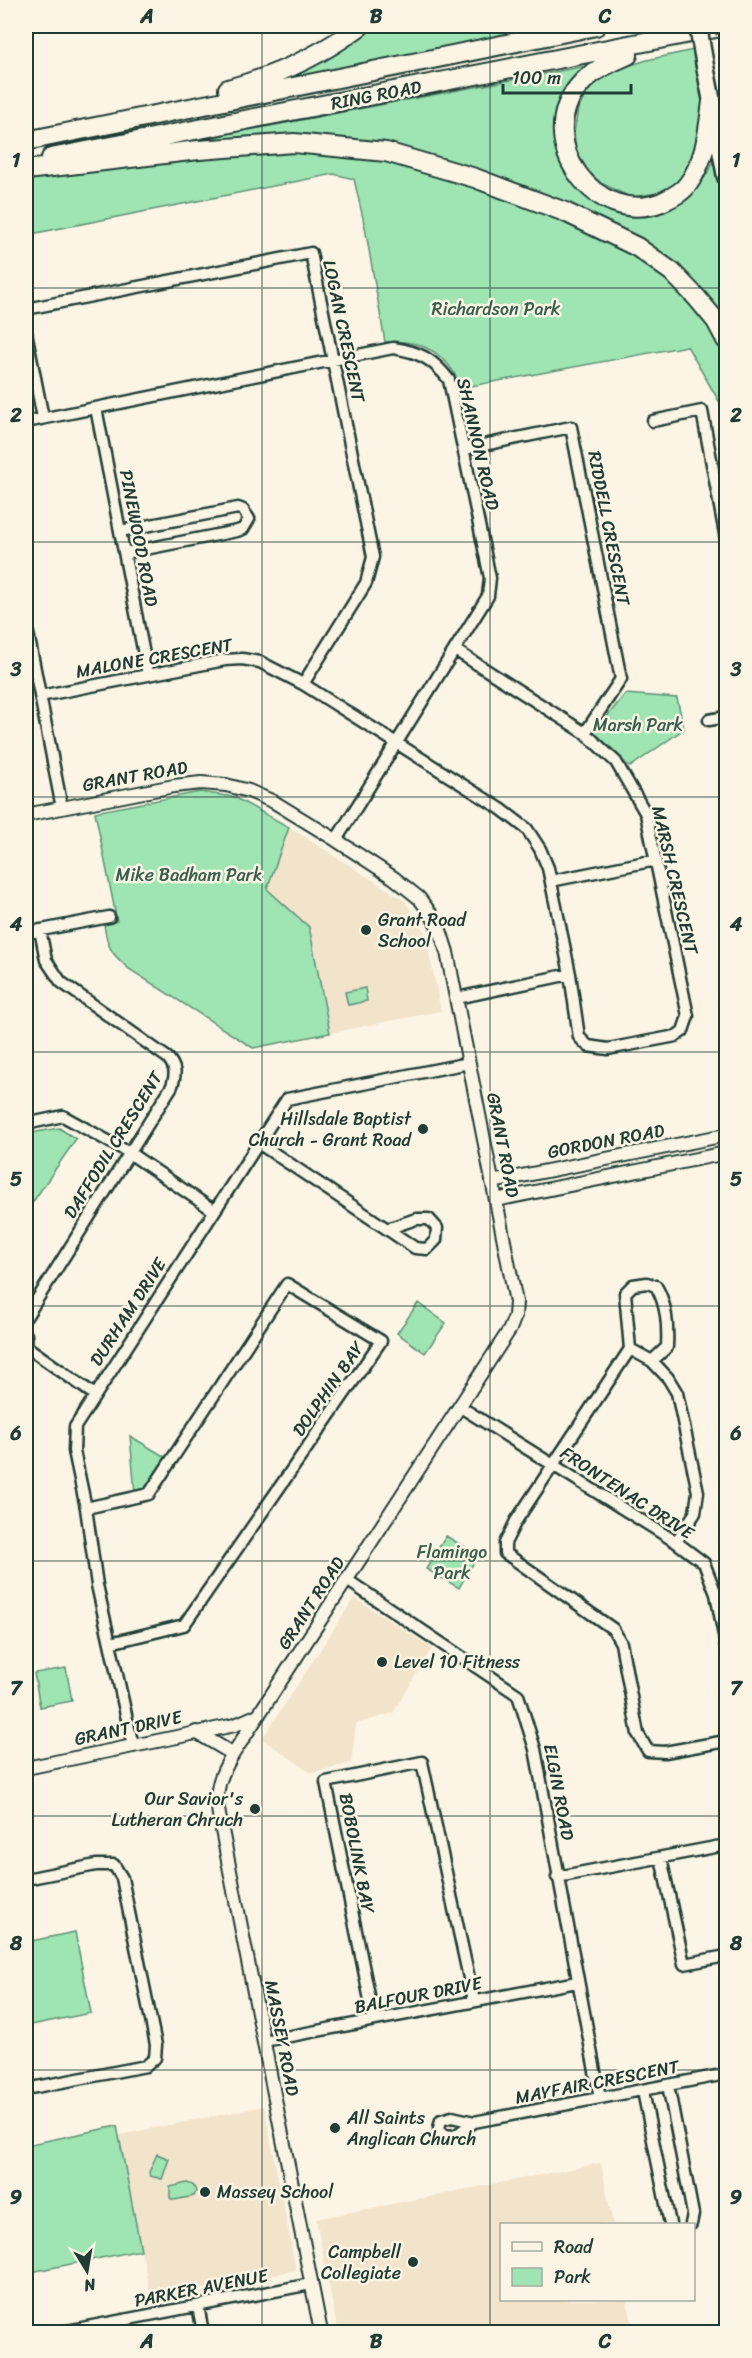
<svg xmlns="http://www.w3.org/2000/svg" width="752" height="2358" font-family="Sriracha,sans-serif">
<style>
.built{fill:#f2e3cb}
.green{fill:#9ee5b3;stroke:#5e9174;stroke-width:1.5}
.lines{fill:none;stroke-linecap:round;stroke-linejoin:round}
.minor-casing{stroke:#1f3d34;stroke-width:15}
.tertiary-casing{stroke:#1f3d34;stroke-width:16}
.primary-casing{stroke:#1f3d34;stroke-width:21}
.trunk-casing{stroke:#1f3d34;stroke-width:21}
.motorway-casing{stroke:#1f3d34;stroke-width:22}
.minor{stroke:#fcf5e5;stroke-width:10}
.tertiary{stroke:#fcf5e5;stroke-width:12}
.primary{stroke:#fcf5e5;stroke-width:16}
.trunk{stroke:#fcf5e5;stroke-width:16}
.motorway{stroke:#fcf5e5;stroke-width:18}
.trunk-bridge-casing{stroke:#1f3d34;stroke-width:21;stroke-linecap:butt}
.trunk-bridge{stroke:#fcf5e5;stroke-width:16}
.grid{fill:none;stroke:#1f3d34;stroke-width:1.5;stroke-opacity:0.55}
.poi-dot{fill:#1f3d34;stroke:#fcf5e5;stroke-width:2}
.labels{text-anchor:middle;stroke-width:5;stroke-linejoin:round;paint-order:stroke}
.street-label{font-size:18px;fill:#1f3d34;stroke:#fcf5e5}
.park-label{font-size:18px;fill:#385f4d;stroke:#fcf5e5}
.poi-label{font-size:18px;fill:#1f3d34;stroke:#fcf5e5;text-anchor:start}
.neatline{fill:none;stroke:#1f3d34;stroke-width:2}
.grid-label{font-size:20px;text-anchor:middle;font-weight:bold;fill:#1f3d34}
</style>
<rect width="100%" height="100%" fill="#fcf5e5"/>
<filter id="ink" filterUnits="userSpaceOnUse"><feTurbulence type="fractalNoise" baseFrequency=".0167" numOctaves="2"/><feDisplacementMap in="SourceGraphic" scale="12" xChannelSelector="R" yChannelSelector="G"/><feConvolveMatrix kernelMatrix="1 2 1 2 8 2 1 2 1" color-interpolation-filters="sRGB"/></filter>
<g filter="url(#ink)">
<path class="built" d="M289 827 404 900 425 933 441 1011 330 1033 309 927 267 889Z
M354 1598 432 1648 393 1713 356 1724 351 1763 312 1773 262 1739Z
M264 2106 296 2270 151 2299 119 2135Z
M601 2163 613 2224H502V2300H627L634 2332H338L316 2219Z"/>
<path class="green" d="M375 26H546L271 83 311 67Z
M694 50 700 72 703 118 691 171 666 192 630 197 601 183 588 171 576 151 574 133 578 109 590 88 609 72 647 60Z
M591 65C584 70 575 76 570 83 536 131 564 202 623 212 632 213 642 210 651 208 659 207 671 207 678 203 696 194 707 176 715 158L726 216V321L706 294 647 243 589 213 446 159 400 149 199 142 222 135Z
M281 151C315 154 351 154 385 159 427 165 468 183 506 198 598 234 680 260 726 354V478L718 433 723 408 687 346 461 388C449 354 421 338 385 342L365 227 354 179 334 174 26 235V178L228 155Z
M625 694 677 698 684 729 630 767 593 734Z
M200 792 234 797 289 827 267 889 309 927 330 1033 253 1048 129 969C111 953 108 949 104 925L117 921 95 812Z
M365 988 367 1001 348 1005 345 992Z
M59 1128 76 1139 26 1212V1134Z
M418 1303 446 1323 425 1353 397 1333Z
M130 1436 167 1458 146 1490 135 1493Z
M446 1536 478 1555 459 1588 426 1569Z
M66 1668 72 1701 40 1707 34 1673Z
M75 1932 91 2013 26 2026V1942Z
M117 2126 141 2250 26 2273V2145Z
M157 2154 169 2159 162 2179 150 2176 149 2172Z
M187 2183 193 2185 196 2191 194 2196 174 2200 170 2198V2187Z"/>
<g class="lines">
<g class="minor-casing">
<path id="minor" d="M26 309 311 253 373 557 366 583 303 684
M26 332 43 418
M96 408 148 675
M653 421 702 411 726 539
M26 422 393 348C420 352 433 359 449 380L490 578 488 596 336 840
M464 449 571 427 621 679 585 733
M120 531 238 508 243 510 249 519 243 529 237 531 125 553
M26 623 62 808
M40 696 225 660 242 659 260 662 303 684 501 809 527 829 540 849 548 868 570 974 579 1037 588 1046 608 1049 676 1036 683 1031 688 1016 646 814 616 762 585 733 455 650
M709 720 726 717
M551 881 656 860
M26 933 109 917
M457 998 570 974
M26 1124 63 1116 128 1152 213 1210
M257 1142 387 1229
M416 1219H429L437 1228 436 1240 427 1249 415 1248 387 1229Z
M26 1317 172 1086C176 1074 176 1068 168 1058L61 982 46 960 40 930
M26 1335 27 1347 95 1395
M630 1349 625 1293 633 1285 647 1283 656 1286C667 1305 668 1326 667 1347L652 1361
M459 1406 676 1542 704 1563 716 1594 726 1646
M86 1508 149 1494 287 1284 381 1341 184 1625 110 1643
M676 1542 695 1513 698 1492 677 1393 668 1378 652 1361 630 1349 516 1521 505 1543V1553L613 1629 621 1643 638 1734 648 1751 665 1752 726 1741
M347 1580 518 1695 535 1749 600 2098
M133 1746 97 1585 86 1508 74 1451 75 1427 287 1099 469 1063
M661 1858 684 1964 726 1956
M557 1877 726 1845
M26 1879 96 1865H114L122 1878 156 2045 155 2058 146 2066 26 2089
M374 2020 326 1782 422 1762 474 2001
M264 2041 577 1982
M668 2085 693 2214 691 2224
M643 2091 670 2224
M474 2122 455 2136 443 2135 439 2128 441 2120 452 2117 474 2122 726 2074
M198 2306 203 2332
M61 2332 311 2284"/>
</g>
<g class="tertiary-casing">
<path id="tertiary" d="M26 815 174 786 201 783 226 785 249 791 274 802 336 840 394 878 419 898 431 914 440 930 447 952 516 1302 515 1316 510 1329 233 1754C220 1775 214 1790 219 1815L321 2332
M492 1182 726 1135
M496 1200 726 1153
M196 1732 233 1754
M26 1768 235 1725 258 1715"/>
</g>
<g class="primary-casing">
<path id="primary" d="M713 108 726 177"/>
</g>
<g class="trunk-casing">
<path id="trunk" d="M705 66 712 102"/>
</g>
<g class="motorway-casing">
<path id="motorway" d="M628 55C610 63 592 70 579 86 532 141 596 228 662 202 672 197 682 193 688 184 706 160 708 130 712 102
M228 89C276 76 320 56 360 26
M26 141 596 26
M51 158 726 26
M26 170 199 150 294 143 386 152 475 178 565 212 637 247 672 272 697 298 716 321 726 340"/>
</g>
<use href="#minor" class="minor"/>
<use href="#tertiary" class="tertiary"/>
<use href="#primary" class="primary"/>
<use href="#trunk" class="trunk"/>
<use href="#motorway" class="motorway"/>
<g class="trunk-bridge-casing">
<path id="trunk-bridge" d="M698 26 705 66
M725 26 726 34"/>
</g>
<use href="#trunk-bridge" class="trunk-bridge"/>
</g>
</g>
<path class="grid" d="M262 26V2332M490 26V2332M26 288H726M26 542H726M26 797H726M26 1052H726M26 1306H726M26 1561H726M26 1816H726M26 2070H726"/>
<g class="poi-dot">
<circle cx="366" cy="930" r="6"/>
<circle cx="423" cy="1129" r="6"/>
<circle cx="382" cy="1662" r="6"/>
<circle cx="255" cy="1809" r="6"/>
<circle cx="335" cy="2128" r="6"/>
<circle cx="205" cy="2192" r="6"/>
<circle cx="413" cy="2262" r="6"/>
</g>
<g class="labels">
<g class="street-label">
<text transform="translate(376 95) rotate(-11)" y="6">RING ROAD</text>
<text transform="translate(344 331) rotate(78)" y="6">LOGAN CRESCENT</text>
<text transform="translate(478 444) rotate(77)" y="6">SHANNON ROAD</text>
<text transform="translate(609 528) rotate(79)" y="6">RIDDELL CRESCENT</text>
<text transform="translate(139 538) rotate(79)" y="6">PINEWOOD ROAD</text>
<text transform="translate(154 658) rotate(-10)" y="6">MALONE CRESCENT</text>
<text transform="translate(135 776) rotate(-10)" y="6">GRANT ROAD</text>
<text transform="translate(675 880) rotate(77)" y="6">MARSH CRESCENT</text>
<text transform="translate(606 1141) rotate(-11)" y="6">GORDON ROAD</text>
<text transform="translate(113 1145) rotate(-58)" y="6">DAFFODIL CRESCENT</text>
<text transform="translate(503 1145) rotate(79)" y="6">GRANT ROAD</text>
<text transform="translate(128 1312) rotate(-57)" y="6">DURHAM DRIVE</text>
<text transform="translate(328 1389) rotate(-55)" y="6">DOLPHIN BAY</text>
<text transform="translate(627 1493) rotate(33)" y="6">FRONTENAC DRIVE</text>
<text transform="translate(311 1603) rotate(-57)" y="6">GRANT ROAD</text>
<text transform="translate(128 1728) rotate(-12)" y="6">GRANT DRIVE</text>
<text transform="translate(559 1792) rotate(79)" y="6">ELGIN ROAD</text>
<text transform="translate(357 1853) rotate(79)" y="6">BOBOLINK BAY</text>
<text transform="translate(418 1995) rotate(-11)" y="6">BALFOUR DRIVE</text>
<text transform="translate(282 2038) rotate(79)" y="6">MASSEY ROAD</text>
<text transform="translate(597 2082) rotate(-11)" y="6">MAYFAIR CRESCENT</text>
<text transform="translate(201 2288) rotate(-11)" y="6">PARKER AVENUE</text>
</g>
<g class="park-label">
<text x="496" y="315">Richardson Park</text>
<text x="638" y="731">Marsh Park</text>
<text x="189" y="881">Mike Badham Park</text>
<text x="452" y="1558">Flamingo<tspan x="452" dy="21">Park</tspan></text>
</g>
<g class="poi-label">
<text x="378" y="926">Grant Road<tspan x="378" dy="21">School</tspan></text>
<text x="411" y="1125" text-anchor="end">Hillsdale Baptist<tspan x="411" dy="21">Church - Grant Road</tspan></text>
<text x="394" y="1668">Level 10 Fitness</text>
<text x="243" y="1805" text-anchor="end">Our Savior's<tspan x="243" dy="21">Lutheran Chruch</tspan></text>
<text x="347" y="2124">All Saints<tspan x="347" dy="21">Anglican Church</tspan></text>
<text x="217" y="2198">Massey School</text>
<text x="401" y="2258" text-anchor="end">Campbell<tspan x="401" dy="21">Collegiate</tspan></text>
</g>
</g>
<rect width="752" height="2358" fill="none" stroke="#fcf5e5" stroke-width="66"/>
<rect x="500" y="2223" width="195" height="78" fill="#fcf5e5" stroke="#a4ab9e" stroke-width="1.5"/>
<rect x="512" y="2242" width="30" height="9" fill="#fcf5e5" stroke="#a4ab9e" stroke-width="1.5"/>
<text x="554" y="2253" font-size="18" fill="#1f3d34">Road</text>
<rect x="512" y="2268" width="30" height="18" fill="#9ee5b3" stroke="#a4ab9e" stroke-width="1.5"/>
<text x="554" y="2283" font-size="18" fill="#1f3d34">Park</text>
<g transform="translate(87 2271) rotate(169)" stroke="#fcf5e5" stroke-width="4.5" paint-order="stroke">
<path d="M0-4.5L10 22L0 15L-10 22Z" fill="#1f3d34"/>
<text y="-9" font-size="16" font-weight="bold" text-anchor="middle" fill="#1f3d34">N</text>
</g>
<path d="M503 84v9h128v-9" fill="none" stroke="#1f3d34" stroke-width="3"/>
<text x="512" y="84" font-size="18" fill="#1f3d34" stroke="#fcf5e5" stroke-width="4.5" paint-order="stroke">100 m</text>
<rect x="33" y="33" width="686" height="2292" class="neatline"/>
<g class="grid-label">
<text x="147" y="23">A</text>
<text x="376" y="23">B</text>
<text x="605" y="23">C</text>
<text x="16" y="167">1</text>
<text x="736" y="167">1</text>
<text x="16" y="422">2</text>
<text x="736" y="422">2</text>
<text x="16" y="676">3</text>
<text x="736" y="676">3</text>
<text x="16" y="931">4</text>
<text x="736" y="931">4</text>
<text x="16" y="1186">5</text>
<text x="736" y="1186">5</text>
<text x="16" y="1440">6</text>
<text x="736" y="1440">6</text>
<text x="16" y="1695">7</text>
<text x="736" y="1695">7</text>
<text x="16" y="1950">8</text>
<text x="736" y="1950">8</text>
<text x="16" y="2204">9</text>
<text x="736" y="2204">9</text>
<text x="147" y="2348">A</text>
<text x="376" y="2348">B</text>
<text x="605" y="2348">C</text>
</g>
</svg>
